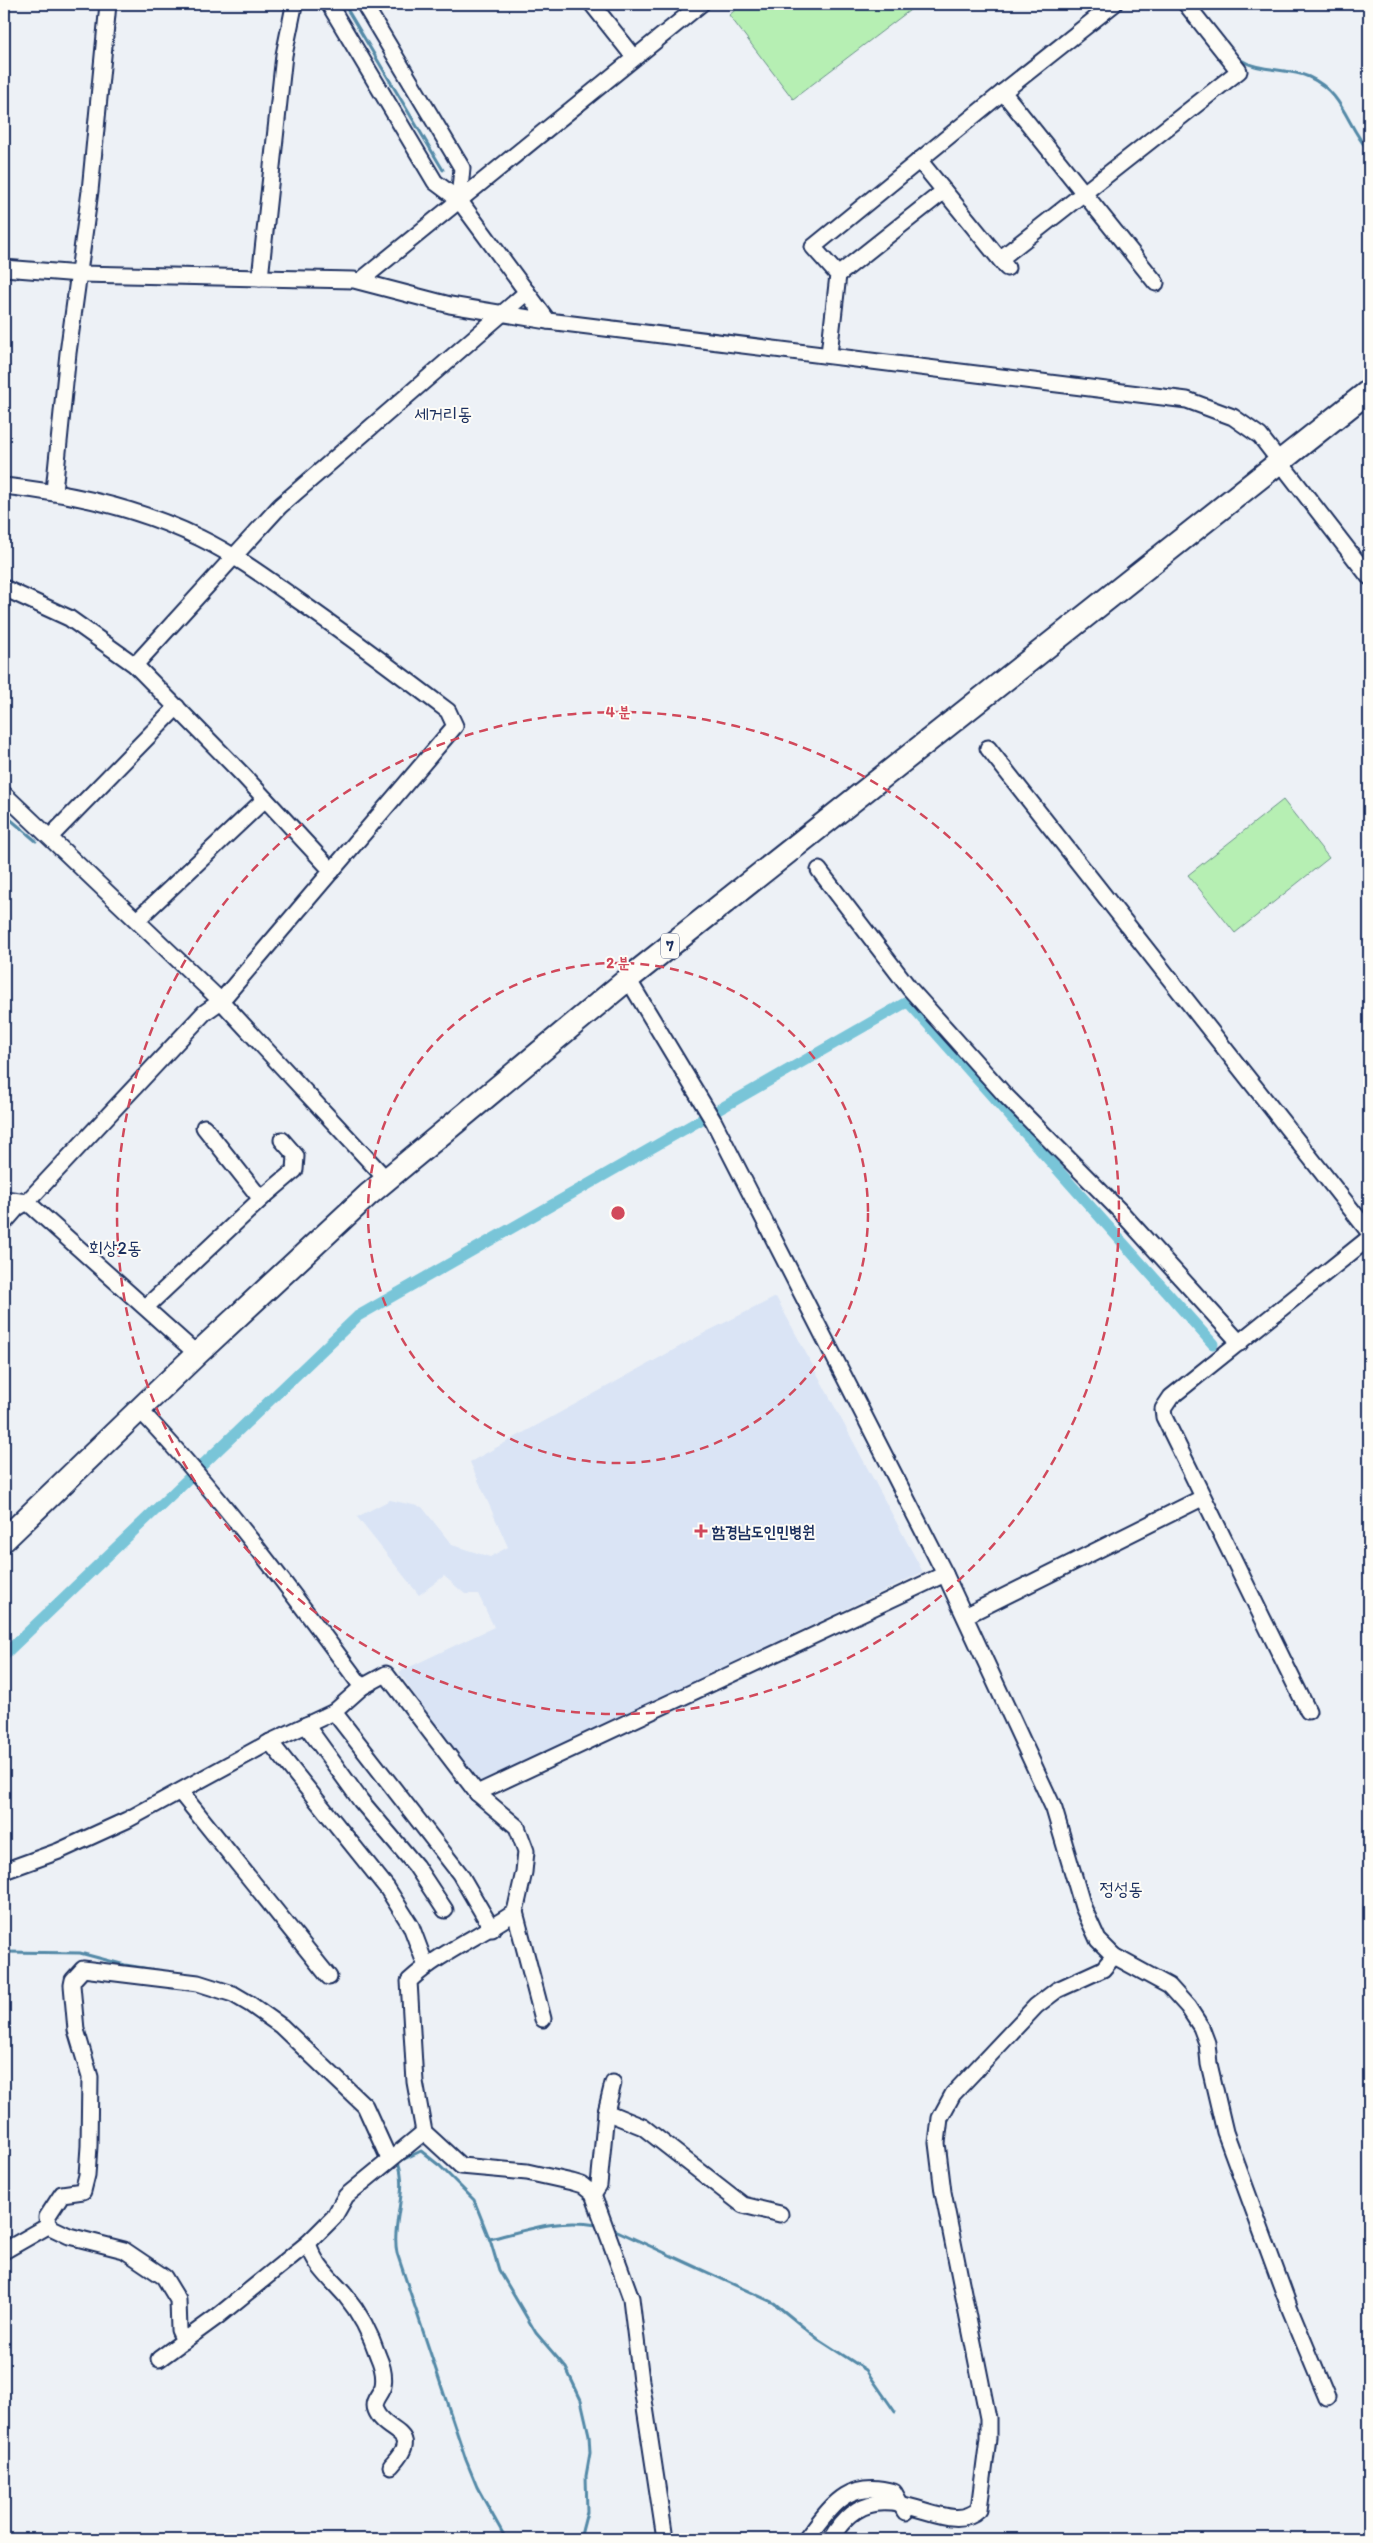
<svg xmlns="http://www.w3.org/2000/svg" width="1373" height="2543" font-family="Itim,'Poor Story',sans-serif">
	<rect width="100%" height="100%" fill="#edf1f6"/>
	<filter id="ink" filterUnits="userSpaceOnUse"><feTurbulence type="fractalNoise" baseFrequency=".02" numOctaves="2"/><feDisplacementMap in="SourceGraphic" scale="10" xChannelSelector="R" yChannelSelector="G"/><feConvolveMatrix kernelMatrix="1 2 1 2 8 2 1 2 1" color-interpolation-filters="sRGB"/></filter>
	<g filter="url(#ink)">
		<polygon fill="#dae4f5" points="776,1297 923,1572 475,1786 399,1672 494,1627 478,1594 465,1594 444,1576 419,1595 357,1517 390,1500 422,1507 452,1545 490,1557 508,1547 470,1462 708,1331"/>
		<g fill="#b6efb3" stroke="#688f88">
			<polygon points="743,4 918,4 793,99 729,15"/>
			<polygon points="1283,800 1329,858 1235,933 1188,875"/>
		</g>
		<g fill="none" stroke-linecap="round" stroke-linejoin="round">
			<g stroke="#5389a7" stroke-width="3">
				<polyline points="344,4 443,170"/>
				<path d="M1238,58c20,15 48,9 71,19 35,16 37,48 60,74"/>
				<polyline points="4,814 36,841"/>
				<polyline points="4,1952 80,1953 125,1965 175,1973"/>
				<polyline points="373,2107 383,2128"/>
				<polyline points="613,2229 774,2303 818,2339 866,2370 895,2412"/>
				<path d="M490,2239c37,-9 68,-21 107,-14"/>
				<path d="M506,2539l-29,-52 -11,-27 -69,-207c-6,-30 12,-62 1,-91l23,-11 19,15 34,34 17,43 8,27 37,63 30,35 15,32 8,35 1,18 -4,23 1,36 -7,27"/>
			</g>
			<polyline stroke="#79c5d8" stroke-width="11" points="4,1655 358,1316 905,1003 910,1004 1213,1344"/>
			<defs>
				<g id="minor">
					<polyline points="329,4 435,182 459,200 548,321"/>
					<polyline points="364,4 462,168 459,200"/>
					<polyline points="592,4 634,57"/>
					<polyline points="1003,92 1156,283"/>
					<polyline points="919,160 1007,268"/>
					<polyline points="1000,259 1239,71 1186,4"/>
					<polyline points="4,268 80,274 354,280 450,305 548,321 1187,400 1233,417 1260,436 1369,577"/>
					<polyline points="838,275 944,191"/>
					<polyline points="260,278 284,55 294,6 292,4"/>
					<polyline points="360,281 701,4"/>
					<polyline points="829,354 838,275 813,247 1003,92 1114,4"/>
					<path d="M4,486c67,7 135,22 196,52 35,17 65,39 96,61 52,36 102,74 152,112l7,15 -234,275 -17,12 -177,189 -10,6 -13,15"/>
					<polyline points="54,491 68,353 90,191 108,4"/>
					<polyline points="4,588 69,618 135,665 243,775 332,871"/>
					<polyline points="135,665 280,506 527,292"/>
					<polyline points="988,748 1369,1232"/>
					<polyline points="4,794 221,1001 387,1180"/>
					<polyline points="50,837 177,707"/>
					<polyline points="819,870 910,989 1005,1095 1119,1210 1240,1343"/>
					<polyline points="137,920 265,799"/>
					<polyline points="628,979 714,1122 945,1574 1054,1809 1083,1907 1098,1940 1114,1956 1169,1986 1188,2007 1201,2027 1207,2043 1209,2064 1225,2132 1290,2309 1327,2398"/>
					<polyline points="204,1127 261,1199"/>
					<polyline points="4,1199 27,1202 197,1354"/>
					<polyline points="146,1307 261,1199 295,1170 296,1156 282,1140"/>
					<path d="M139,1409c82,87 152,182 223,278"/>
					<polyline points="965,1616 1202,1498"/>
					<polyline points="1308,1711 1164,1417 1163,1409 1171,1397 1369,1238"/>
					<polyline points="334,1712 460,1874 492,1929"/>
					<polyline points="306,1725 361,1801 416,1866 445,1910"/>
					<polyline points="270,1742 387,1888 411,1926 426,1966"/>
					<polyline points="181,1793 329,1977"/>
					<polyline points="477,1793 945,1574"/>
					<polyline points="4,1871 59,1851 127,1820 270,1742 334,1712 362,1687 386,1674 477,1793 517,1827 526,1851 524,1872 515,1912 543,2019"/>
					<path d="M515,1912c-34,24 -75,40 -106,69l6,101 9,50 37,34 66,6 45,10 10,3 11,9 38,104 10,83 24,158"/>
					<polyline points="606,2112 643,2127 743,2205 780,2214"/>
					<polyline points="593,2194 599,2185 606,2112 613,2083"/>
					<polyline points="48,2226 47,2217 62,2194 83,2191 87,2175 89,2146 90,2077 76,2030 72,1985 73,1980 83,1969 198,1983 233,1994 250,2004 281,2026 365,2106 389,2159"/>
					<path d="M308,2243c7,23 21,34 37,52 14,17 26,40 33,61 4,9 7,20 5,30 -2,8 -12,15 -8,24 10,25 50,20 16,56"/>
					<polyline points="4,2251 48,2226 69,2236 124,2250 164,2277 178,2300 179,2330 184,2341"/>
					<polyline points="159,2359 218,2316 308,2243 334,2217 346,2196 424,2132"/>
					<path d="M806,2539c25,-32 41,-61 88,-47l11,20"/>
					<path d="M831,2539c46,-81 113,4 148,-30l9,-70v-21l-45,-226 -6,-49 3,-25 13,-24 83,-88 21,-16 46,-21 11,-13"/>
				</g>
				<polyline id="highway" points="4,1540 197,1354 368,1195 628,979 1369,391"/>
			</defs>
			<use href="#minor" stroke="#1b2f5e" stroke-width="19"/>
			<use href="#highway" stroke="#1b2f5e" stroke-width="26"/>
			<use href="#minor" stroke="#fdfcf7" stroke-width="15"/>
			<use href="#highway" stroke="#fdfcf7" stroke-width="22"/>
		</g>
	</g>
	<g fill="none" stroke="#d1495b" stroke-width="2.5" stroke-dasharray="9 6">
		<circle cx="618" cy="1213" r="250"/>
		<circle cx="618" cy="1213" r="501"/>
	</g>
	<path fill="#d1495b" stroke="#fdfcf7" stroke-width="2" d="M698.5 1523.5h5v5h5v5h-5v5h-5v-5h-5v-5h5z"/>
	<g text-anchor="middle" stroke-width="4" stroke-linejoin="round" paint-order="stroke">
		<rect fill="#fdfcf7" stroke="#5f6c8c" stroke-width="1" x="661" y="933.5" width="18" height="25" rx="4"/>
		<g font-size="15" font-weight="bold" fill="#1b2f5e">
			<text x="670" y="951">7</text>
		</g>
		<g font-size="16" font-weight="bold" fill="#1b2f5e" stroke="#fdfcf7" text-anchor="start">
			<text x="712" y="1537">함경남도인민병원</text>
		</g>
		<g font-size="18" fill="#1b2f5e" stroke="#fdfcf7">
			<text x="443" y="420">세거리동</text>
			<text x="115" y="1254">회상2동</text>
			<text x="1121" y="1895">정성동</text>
		</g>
	</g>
	<circle cx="618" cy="1213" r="8" fill="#d1495b" stroke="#fdfcf7" stroke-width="2.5"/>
	<g font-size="15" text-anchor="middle" font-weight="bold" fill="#d1495b" stroke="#fdfcf7" stroke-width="4" stroke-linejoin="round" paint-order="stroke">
		<text x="618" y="717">4 분</text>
		<text x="618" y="968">2 분</text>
	</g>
	<rect width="1373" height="2543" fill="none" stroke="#fdfcf7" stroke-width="20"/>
	<rect x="10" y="10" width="1353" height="2523" fill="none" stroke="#1b2f5e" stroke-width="2" filter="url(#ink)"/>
</svg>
